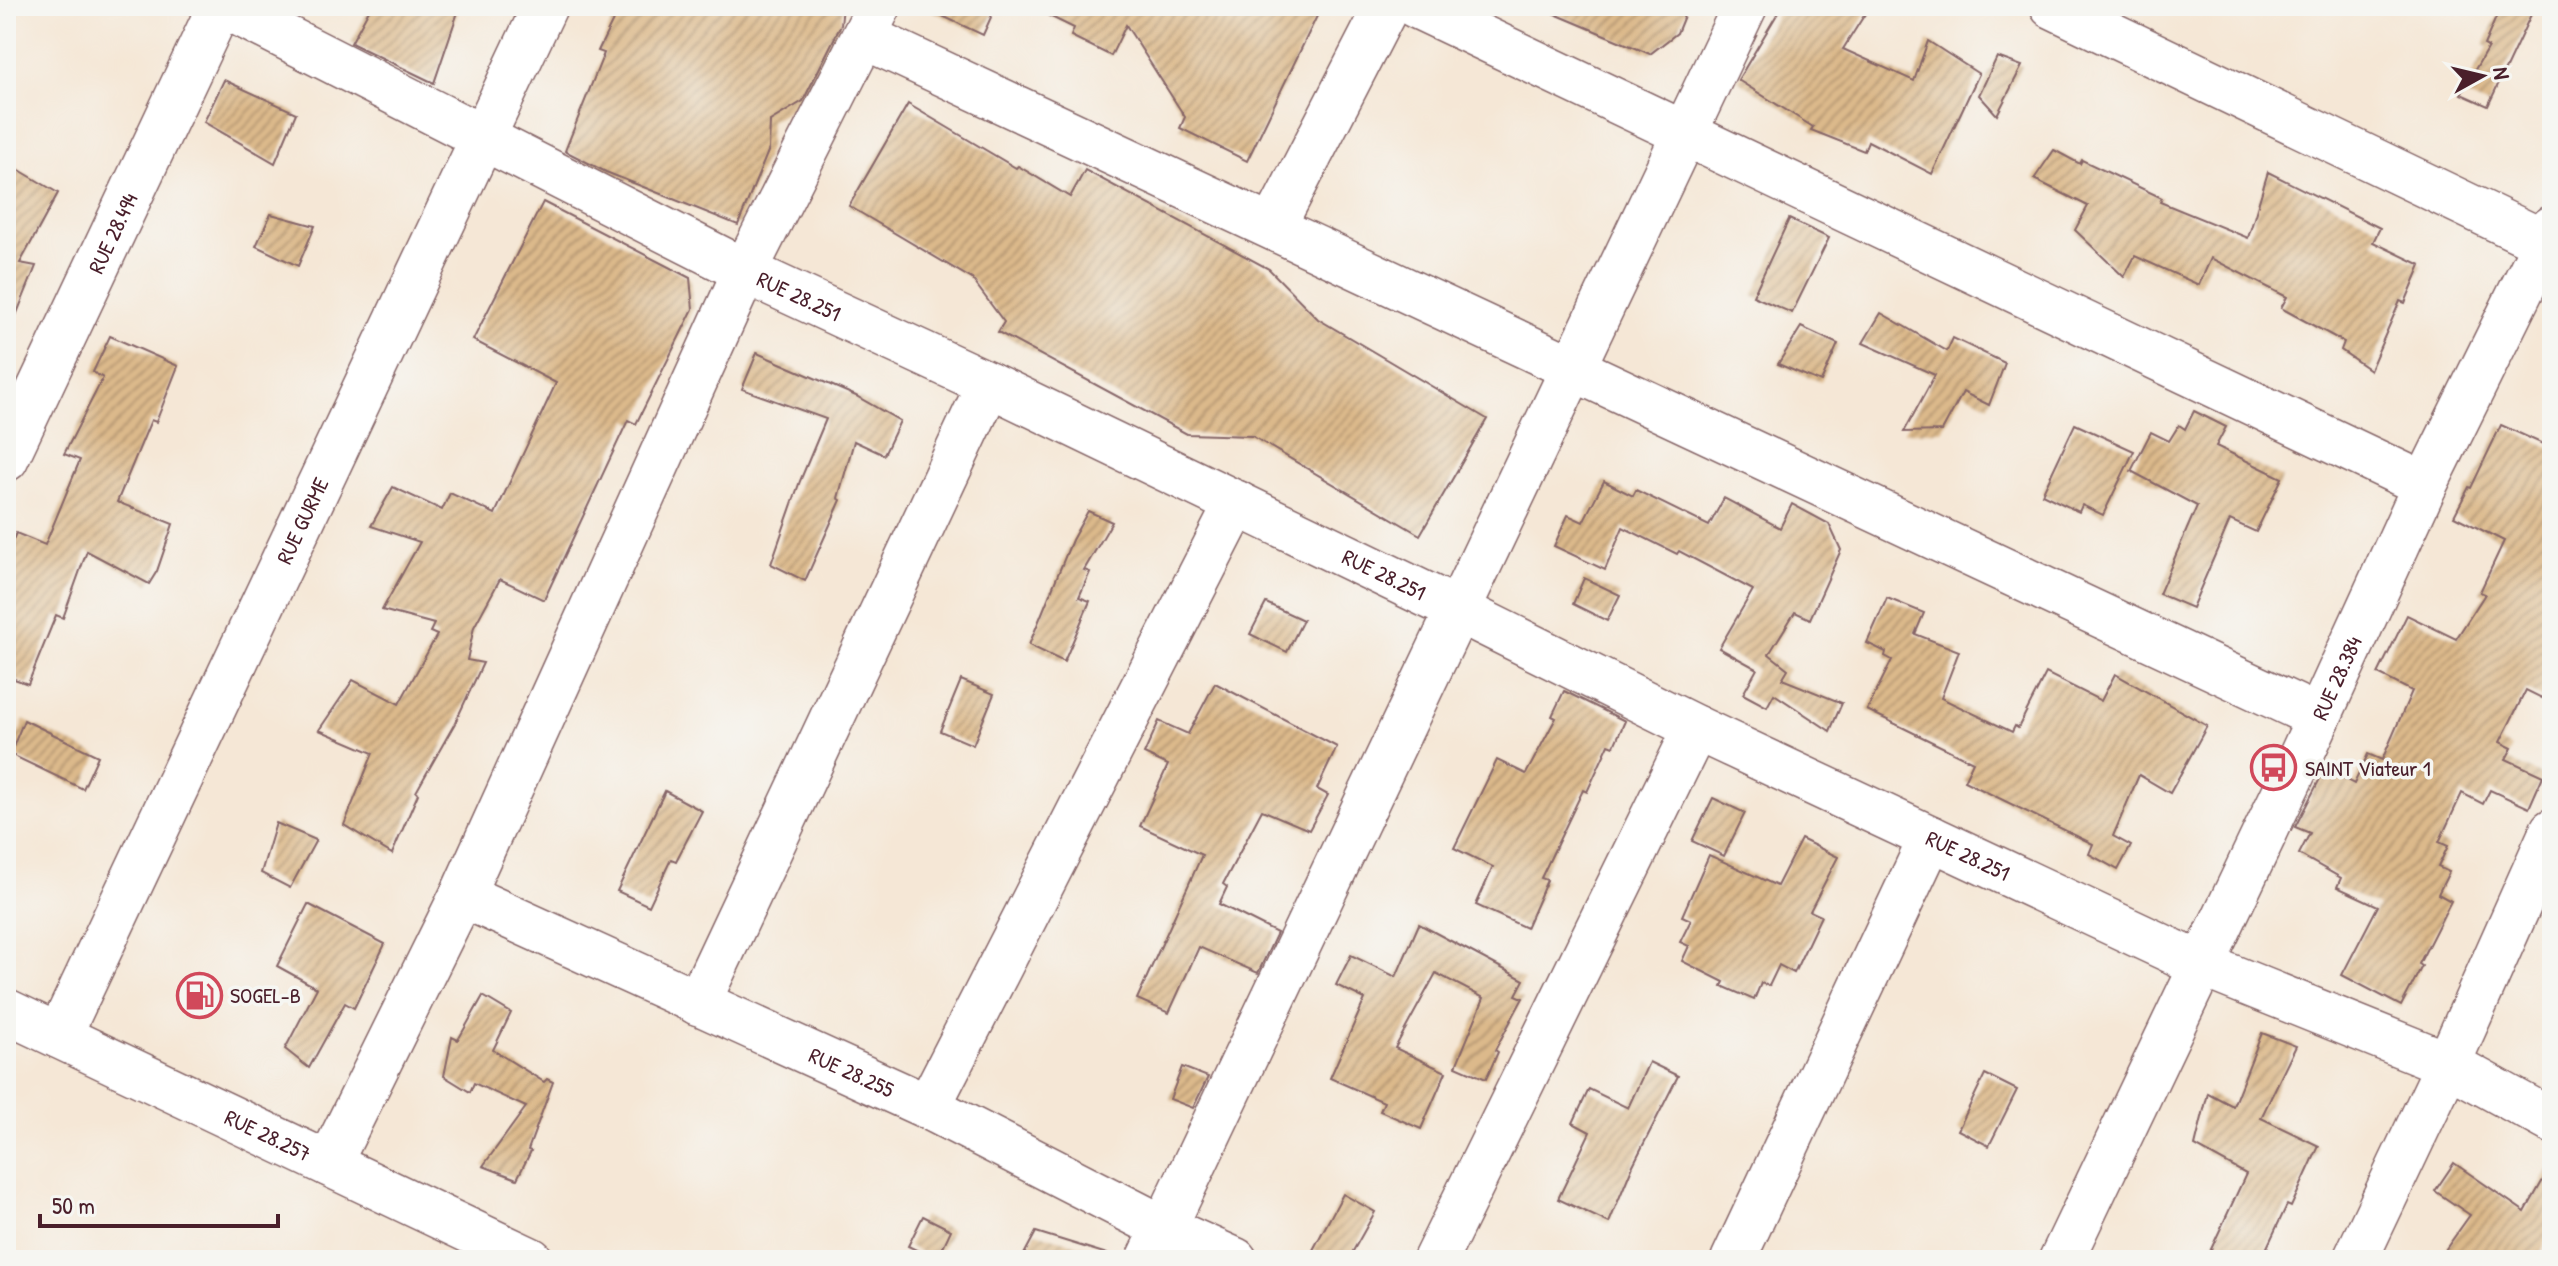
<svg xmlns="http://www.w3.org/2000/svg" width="2558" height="1266" font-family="'Patrick Hand',sans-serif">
	<defs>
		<pattern id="building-hatch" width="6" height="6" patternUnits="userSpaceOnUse" patternTransform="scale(2)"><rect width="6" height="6" fill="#dcb98b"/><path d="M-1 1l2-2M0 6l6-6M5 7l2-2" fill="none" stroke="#b49672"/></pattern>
	</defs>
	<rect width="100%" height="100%" fill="#f6f6f2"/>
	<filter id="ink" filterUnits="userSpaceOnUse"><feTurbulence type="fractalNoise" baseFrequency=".0125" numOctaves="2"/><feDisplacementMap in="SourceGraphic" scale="16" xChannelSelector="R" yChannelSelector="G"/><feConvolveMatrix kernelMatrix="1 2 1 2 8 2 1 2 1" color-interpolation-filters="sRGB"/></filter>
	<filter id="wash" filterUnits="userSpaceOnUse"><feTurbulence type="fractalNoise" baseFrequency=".006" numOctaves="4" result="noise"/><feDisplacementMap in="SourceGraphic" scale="32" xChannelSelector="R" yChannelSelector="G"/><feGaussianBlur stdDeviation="1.8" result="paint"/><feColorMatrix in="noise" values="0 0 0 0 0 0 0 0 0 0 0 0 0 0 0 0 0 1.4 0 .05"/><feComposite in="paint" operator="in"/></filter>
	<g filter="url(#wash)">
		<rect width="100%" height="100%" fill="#f5e7d6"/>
		<g id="blocks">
			<g fill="url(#building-hatch)">
				<polygon points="371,6 460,6 434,83 351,43"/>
				<polygon points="620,6 843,6 841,25 803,101 770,121 769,149 738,225 606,172 565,151 604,53 598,51"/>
				<polygon points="921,6 996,6 983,35"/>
				<polygon points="1029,6 1303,6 1318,14 1247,161 1180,128 1185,117 1126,25 1111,56 1071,36 1074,28"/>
				<polygon points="1536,6 1688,6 1677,33 1650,54"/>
				<polygon points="1782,6 1870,6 1843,49 1914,81 1928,41 1979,74 1932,174 1868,141 1864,151 1811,130 1813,127 1738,80"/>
				<polygon points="2501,6 2535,6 2488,106 2461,94 2488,47 2484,45"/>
				<polygon points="1997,57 2022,66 1997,115 1979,95"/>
				<polygon points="224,80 296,113 275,163 204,122"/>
				<polygon points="908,104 1016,168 1018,166 1070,197 1085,170 1269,269 1318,319 1487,419 1420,535 1252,436 1187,434 998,332 1004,322 972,279 849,206"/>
				<polygon points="2054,150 2080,164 2082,160 2162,198 2160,202 2248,238 2268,172 2380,228 2373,242 2421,265 2405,303 2400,301 2370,370 2341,350 2344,342 2281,308 2287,297 2211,258 2199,285 2135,256 2124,277 2075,230 2088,206 2034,179"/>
				<polygon points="6,162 58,193 20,263 36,266 7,338"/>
				<polygon points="543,202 690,278 693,309 636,424 628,420 544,600 500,579 474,627 467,660 483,663 455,723 416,792 418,794 392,854 344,825 373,753 319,730 353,680 399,704 437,635 430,632 434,624 382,610 420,542 371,526 393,487 442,510 450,493 495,514 556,383 473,340"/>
				<polygon points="271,214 315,226 298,266 256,246"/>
				<polygon points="1789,219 1829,238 1792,313 1753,296"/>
				<polygon points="1881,313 1947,351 1953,338 2005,363 1989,405 1963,392 1942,431 1904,432 1935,375 1863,343"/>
				<polygon points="1801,327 1838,344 1821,382 1778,364"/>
				<polygon points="110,336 178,366 156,422 151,420 117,502 173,524 157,571 149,584 87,551 63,618 56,615 28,684 6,676 6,555 16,533 45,545 80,460 64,454 103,378 93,372"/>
				<polygon points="757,353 856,396 900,421 884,455 854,441 838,498 841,500 805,581 771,564 800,481 826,419 742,389"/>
				<polygon points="2194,411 2226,427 2216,446 2282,478 2256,532 2230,520 2192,608 2159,594 2197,506 2131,471 2151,432 2169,441 2179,425 2185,429"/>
				<polygon points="2075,424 2134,451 2103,515 2082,505 2079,512 2042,494"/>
				<polygon points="2501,425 2552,448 2552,703 2526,690 2500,742 2512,748 2506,759 2543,776 2529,808 2490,790 2483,804 2462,793 2439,842 2448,846 2438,867 2449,872 2438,894 2451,901 2419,964 2422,966 2401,1006 2342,975 2378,906 2337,887 2341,878 2299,854 2310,833 2295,827 2325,769 2354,784 2368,754 2382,760 2412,691 2378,674 2407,615 2456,639 2485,594 2480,592 2504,541 2454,516 2469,487 2471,488"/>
				<polygon points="1604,481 1633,496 1636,490 1709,526 1724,498 1780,528 1792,504 1829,524 1841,550 1810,619 1795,612 1769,654 1788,669 1782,679 1842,703 1830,731 1774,694 1767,707 1743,694 1757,669 1719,648 1753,590 1679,551 1677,554 1623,527 1605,570 1554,546 1568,515 1583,522"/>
				<polygon points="1088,511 1112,522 1084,570 1090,572 1079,597 1090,601 1064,662 1029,645 1072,540"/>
				<polygon points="1584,578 1620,595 1607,621 1573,604"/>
				<polygon points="1887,598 1924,613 1915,634 1959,651 1941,698 2012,732 2015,726 2018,728 2046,673 2101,701 2115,674 2207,726 2170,793 2139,775 2113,836 2131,846 2118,870 2089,854 2093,844 1964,781 1973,762 1867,710 1892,660 1885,656 1886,652 1867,643"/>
				<polygon points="1266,603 1303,620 1287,652 1250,634"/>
				<polygon points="961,680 994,694 973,745 940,731"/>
				<polygon points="1215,683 1337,747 1317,789 1328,795 1309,830 1262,810 1223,884 1227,887 1219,904 1277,933 1258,973 1199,947 1169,1013 1137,999 1202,855 1140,826 1168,765 1144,754 1159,721 1188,734"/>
				<polygon points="1564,691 1625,721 1614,746 1609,744 1587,792 1583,790 1541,878 1547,880 1526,928 1476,905 1493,867 1454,848 1497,760 1526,774 1556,718 1552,716"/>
				<polygon points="24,720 98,756 83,789 10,754"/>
				<polygon points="665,791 702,811 676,861 671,859 649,906 617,891"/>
				<polygon points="1713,798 1745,813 1724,856 1692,841"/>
				<polygon points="276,823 316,840 290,888 261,873"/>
				<polygon points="1801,839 1838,857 1810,911 1821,916 1794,973 1779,965 1769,986 1761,983 1754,1000 1722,986 1724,982 1682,961 1689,946 1680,942 1691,920 1682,916 1709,855 1777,886"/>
				<polygon points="308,904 385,944 354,1008 345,1003 309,1068 285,1049 317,988 277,966"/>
				<polygon points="1419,924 1524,980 1516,995 1523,998 1495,1050 1498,1052 1486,1079 1456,1066 1484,998 1436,973 1395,1048 1446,1072 1421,1129 1380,1111 1384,1102 1330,1078 1365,999 1336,985 1351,955 1396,977"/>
				<polygon points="483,996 511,1013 493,1050 544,1082 547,1079 553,1082 528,1150 531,1151 517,1179 483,1166 526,1107 474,1083 470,1092 444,1076 452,1037 458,1040"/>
				<polygon points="2262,1033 2296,1046 2261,1118 2319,1146 2291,1207 2287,1205 2261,1260 2206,1260 2246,1174 2195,1146 2208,1093 2233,1106"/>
				<polygon points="1649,1062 1678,1076 1633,1165 1609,1223 1558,1199 1590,1132 1573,1123 1589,1089 1628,1108"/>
				<polygon points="1182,1067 1208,1077 1193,1108 1170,1099"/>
				<polygon points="1985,1074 2017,1090 1989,1146 1958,1130"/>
				<polygon points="2454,1163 2525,1212 2552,1164 2552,1232 2536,1260 2438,1260 2470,1215 2435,1191"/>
				<polygon points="1343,1194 1375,1212 1348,1260 1330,1260 1313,1250"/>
				<polygon points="923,1216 951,1230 937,1260 908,1246"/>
				<polygon points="1036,1232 1107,1254 1106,1260 1021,1260"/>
			</g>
		</g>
	</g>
	<g filter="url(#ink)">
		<use href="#blocks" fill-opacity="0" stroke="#866567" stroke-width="2"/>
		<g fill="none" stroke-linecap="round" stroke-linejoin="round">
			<defs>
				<g id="minor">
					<path id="s1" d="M224,6l521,265 244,113 469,226 238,118 506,237 246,99 104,57"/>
					<polyline points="1416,6 2425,485"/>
					<polyline points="2052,6 2552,246"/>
					<polyline points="865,37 2318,717"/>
					<polyline points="1273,227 1387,6"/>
					<path id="s2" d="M6,459l214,-453"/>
					<path id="s3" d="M462,895l466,212 236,121 71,32"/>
					<polyline points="698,1003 989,384"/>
					<path id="s4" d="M6,1011l525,249"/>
					<path id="s5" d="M59,1036l486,-1030"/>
					<polyline points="928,1107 1237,503"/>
					<polyline points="329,1164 462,895 745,271 879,6"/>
					<polyline points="1149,1260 1745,6"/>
					<polyline points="1435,1260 1696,728"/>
					<polyline points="1733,1260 1931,838"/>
					<path id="s6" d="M2061,1260l229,-480 135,-295 127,-257"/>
					<polyline points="2355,1260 2448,1064 2552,831"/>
				</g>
			</defs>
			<use href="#minor" stroke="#866567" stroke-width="47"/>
			<use href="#minor" stroke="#fff" stroke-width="44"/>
		</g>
	</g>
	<defs>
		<symbol id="bus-ring" viewBox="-11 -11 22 22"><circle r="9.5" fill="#f6f6f2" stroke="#d1495b" stroke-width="1.5"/><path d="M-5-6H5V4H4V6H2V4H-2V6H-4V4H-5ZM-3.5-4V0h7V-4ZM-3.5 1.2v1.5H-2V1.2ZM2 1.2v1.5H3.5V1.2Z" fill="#d1495b"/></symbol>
		<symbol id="fuel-ring" viewBox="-11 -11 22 22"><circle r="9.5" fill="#f6f6f2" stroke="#d1495b" stroke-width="1.5"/><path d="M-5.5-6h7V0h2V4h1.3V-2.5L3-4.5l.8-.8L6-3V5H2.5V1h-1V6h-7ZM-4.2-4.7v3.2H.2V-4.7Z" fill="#d1495b"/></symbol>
	</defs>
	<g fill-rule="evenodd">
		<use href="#bus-ring" x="2248" y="742" width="51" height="51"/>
		<use href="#fuel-ring" x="174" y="970" width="51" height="51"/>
	</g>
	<g text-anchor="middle" stroke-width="7" stroke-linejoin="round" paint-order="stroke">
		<g font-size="22" fill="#4a1f2b" stroke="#f6f6f2">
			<text dy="8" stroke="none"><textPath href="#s2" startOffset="250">RUE 28.494</textPath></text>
			<text dy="8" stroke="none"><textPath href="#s1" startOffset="644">RUE 28.251</textPath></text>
			<text dy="8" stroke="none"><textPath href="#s5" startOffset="570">RUE GURME</textPath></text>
			<text dy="8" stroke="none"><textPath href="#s1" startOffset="1292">RUE 28.251</textPath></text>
			<text dy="8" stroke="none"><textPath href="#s6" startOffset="644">RUE 28.384</textPath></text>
			<text dy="8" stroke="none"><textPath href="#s1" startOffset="1940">RUE 28.251</textPath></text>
			<text dy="8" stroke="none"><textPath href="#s3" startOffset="428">RUE 28.255</textPath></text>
			<text dy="8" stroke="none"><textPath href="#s4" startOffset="290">RUE 28.257</textPath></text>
		</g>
		<g font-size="22" fill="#4a1f2b" stroke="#f6f6f2" text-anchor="start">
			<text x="2305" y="776">SAINT Viateur 1</text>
			<text x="230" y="1003">SOGEL-B</text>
		</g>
	</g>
	<rect width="2558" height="1266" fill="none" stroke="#f6f6f2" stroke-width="32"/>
	<g transform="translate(2482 76) rotate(82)" stroke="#f6f6f2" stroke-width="6" paint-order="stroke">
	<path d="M0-6L14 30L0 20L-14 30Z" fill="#4a1f2b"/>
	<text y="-12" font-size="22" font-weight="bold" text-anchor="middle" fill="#4a1f2b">N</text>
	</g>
	<path d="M40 1214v12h238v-12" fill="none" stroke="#4a1f2b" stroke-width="4"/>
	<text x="52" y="1214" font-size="24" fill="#4a1f2b" stroke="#f6f6f2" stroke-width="6" paint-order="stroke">50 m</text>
</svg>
